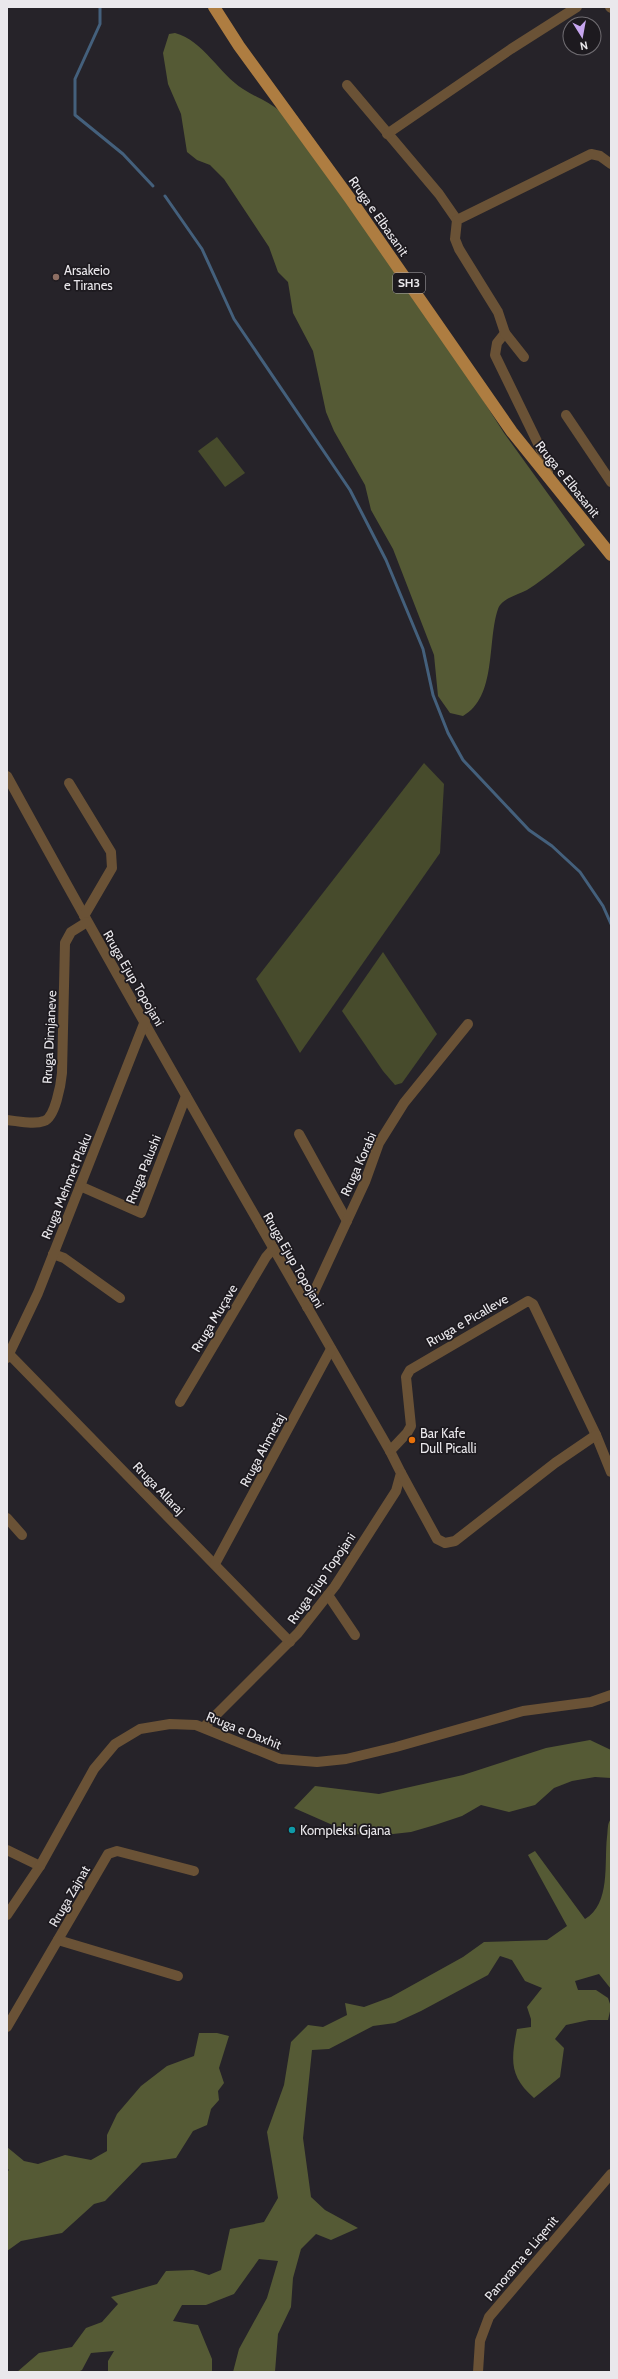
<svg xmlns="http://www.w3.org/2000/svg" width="618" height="2379" font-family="Cabin,sans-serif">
	<rect width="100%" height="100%" fill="#262329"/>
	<g fill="#474b2c">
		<polygon points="217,437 245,473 225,487 198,451"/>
		<polygon points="424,763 444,784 440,853 300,1053 256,979"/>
		<polygon points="383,952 437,1034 402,1083 395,1085 383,1071 342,1011"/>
	</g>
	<g fill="#555a35">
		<path d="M175,33c29,8 44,41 68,56 14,9 27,13 39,24l153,212 69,108 81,112c-19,15 -37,32 -58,45 -9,5 -25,8 -29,19 -11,32 -1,88 -35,107l-13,-3 -12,-17 -4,-41 -41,-106 -22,-39 -6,-25 -31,-54 -8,-19 -13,-61 -20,-38 -5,-31 -10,-10 -9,-25 -45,-68 -14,-14 -13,-5 -10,-8 -6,-38 -13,-30 -5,-31 6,-19z"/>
		<polygon points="590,1740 611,1750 611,1778 595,1777 572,1781 554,1788 535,1805 509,1812 481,1805 462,1816 435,1825 411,1832 384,1835 353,1834 294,1808 315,1786 379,1794 463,1775 546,1748"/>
		<path d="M611,1819v170l-12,-15 -24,7 3,9h18l12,8 3,9 -3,13h-19l-23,5 -11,14 9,9 -4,29 -26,21c-25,-22 -23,-38 -17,-69l14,-2v-8l-4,-12 15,-19 -17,-7 -13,-21 -12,-4 -12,19 -67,36 -26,12 -22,3 -44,23 -17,1 -9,88 8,59 14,13 33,18 -27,12 -15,-6 -15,15 -8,29 -2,29 -13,27 -3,38h-42l6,-23 28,-51 11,-37 -19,-2 -25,35 -28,11h-24l-9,16 25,4 14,34v13h-104v-11l6,-10 -23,2 -9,17 -4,2h-61l22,-19 33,-6 14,-19 16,-6 16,-18 -7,-7 46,-13 9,-13 27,-1 16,5 12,-5 9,-41 34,-7 14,-24 -11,-66 17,-47 7,-43 17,-17 15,2 24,-12 -2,-12 19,4 27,-10 72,-40 21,-15 63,-2 20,-14 -39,-71 7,-4 50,68c26,-15 19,-56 22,-82 1,-6 0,-14 4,-18z"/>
		<polygon points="199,2033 217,2033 229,2036 219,2068 224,2083 218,2091 219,2100 211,2109 207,2125 193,2131 176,2158 142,2163 105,2201 94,2204 62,2233 21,2241 7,2251 7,2172 9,2170 7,2168 7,2147 24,2161 38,2164 65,2155 91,2160 107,2151 107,2135 117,2114 141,2086 167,2066 194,2056"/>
	</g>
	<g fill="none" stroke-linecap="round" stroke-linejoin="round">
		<g stroke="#44607c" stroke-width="3">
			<polyline points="100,7 100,24 75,79 75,115 123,154 153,186"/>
			<polyline points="165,196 202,249 234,319 350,490 386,560 423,649 433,695 448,733 463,760 529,830 552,846 580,872 603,906 611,924"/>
		</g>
		<g stroke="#6a5236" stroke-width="10">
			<polyline points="610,7 611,8"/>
			<polyline points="347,85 439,194 457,220"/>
			<polyline points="387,134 511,49 577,7"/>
			<polyline points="505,333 497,343 495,355 548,464 548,477"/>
			<polyline points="524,357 505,333 498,312 459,249 455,239 457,220 591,154 600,156 611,164"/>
			<polyline points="566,415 611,482"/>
			<path d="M7,776c124,227 254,450 383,675l11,22 -5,18 -61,95 -37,47 -94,94"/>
			<polyline points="69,783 111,852 112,868 84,916"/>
			<path d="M7,1120c11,1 27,5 37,1 11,-3 17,-37 18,-48l3,-130 6,-11 16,-10"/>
			<polyline points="299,1134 347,1221"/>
			<polyline points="80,1186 141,1213 186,1096"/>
			<polyline points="53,1254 64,1258 120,1298"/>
			<polyline points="307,1307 365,1182 379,1143 404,1103 468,1024"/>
			<polyline points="9,1354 290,1642"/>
			<polyline points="7,1358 38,1293 145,1021"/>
			<polyline points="180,1402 266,1257 273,1249"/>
			<polyline points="390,1451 407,1433 411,1426 406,1377 410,1370 528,1301 533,1304 596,1435 611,1472"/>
			<polyline points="401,1473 437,1539 445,1543 455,1541 555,1463 596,1435"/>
			<polyline points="7,1518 22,1535"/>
			<polyline points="215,1564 331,1349"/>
			<polyline points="328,1595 355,1635"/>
			<polyline points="7,1850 40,1866"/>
			<polyline points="7,1915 40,1866 94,1769 115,1744 140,1729 170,1724 196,1725 280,1759 317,1762 346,1759 396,1747 523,1711 591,1702 611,1695"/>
			<polyline points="58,1940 178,1976"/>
			<polyline points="7,2027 108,1854 117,1851 194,1871"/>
			<polyline points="478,2372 480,2341 489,2317 611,2174"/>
		</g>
		<polyline stroke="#ae7d41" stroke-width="12" points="214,7 239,46 351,200 512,432 611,555"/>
	</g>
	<circle fill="#8d6e63" stroke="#1d1a1f" stroke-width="1.5" cx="56" cy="277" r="4"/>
	<circle fill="#e8710a" stroke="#1d1a1f" stroke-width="1.5" cx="412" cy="1440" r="4"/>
	<circle fill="#0f9aa8" stroke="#1d1a1f" stroke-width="1.5" cx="292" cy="1830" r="4"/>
	<g text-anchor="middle" stroke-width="3.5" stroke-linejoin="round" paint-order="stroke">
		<rect fill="#1d1a1f" stroke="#acaaae" stroke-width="1" x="393" y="273" width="32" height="20" rx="3"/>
		<g font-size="12" font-weight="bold" fill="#eae8ec">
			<text x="409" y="287">SH3</text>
		</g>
		<g font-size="13" fill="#eae8ec" stroke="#1d1a1f">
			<text transform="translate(379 216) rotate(55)" y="5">Rruga e Elbasanit</text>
			<text transform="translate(568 479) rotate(51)" y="5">Rruga e Elbasanit</text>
			<text transform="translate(134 978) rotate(60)" y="5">Rruga Ejup Topojani</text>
			<text transform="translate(49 1037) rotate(-87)" y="5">Rruga Dimjaneve</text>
			<text transform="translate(358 1164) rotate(-66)" y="5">Rruga Korabi</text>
			<text transform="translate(143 1169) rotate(-68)" y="5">Rruga Palushi</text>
			<text transform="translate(66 1186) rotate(-68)" y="5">Rruga Mehmet Plaku</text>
			<text transform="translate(294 1260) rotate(60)" y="5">Rruga Ejup Topojani</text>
			<text transform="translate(214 1318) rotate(-59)" y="5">Rruga Muçave</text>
			<text transform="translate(467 1320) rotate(-30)" y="5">Rruga e Picalleve</text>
			<text transform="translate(262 1450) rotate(-62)" y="5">Rruga Ahmetaj</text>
			<text transform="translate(159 1488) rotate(46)" y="5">Rruga Allaraj</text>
			<text transform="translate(321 1578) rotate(-55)" y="5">Rruga Ejup Topojani</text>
			<text transform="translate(244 1730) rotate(22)" y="5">Rruga e Daxhit</text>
			<text transform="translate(69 1896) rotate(-60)" y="5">Rruga Zajnat</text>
			<text transform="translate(521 2258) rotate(-50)" y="5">Panorama e Liqenit</text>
		</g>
		<g font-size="13" fill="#eae8ec" stroke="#1d1a1f" text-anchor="start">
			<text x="64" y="275">Arsakeio<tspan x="64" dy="15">e Tiranes</tspan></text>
			<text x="420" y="1438">Bar Kafe<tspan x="420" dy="15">Dull Picalli</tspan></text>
			<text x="300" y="1835">Kompleksi Gjana</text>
		</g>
	</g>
	<rect width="618" height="2379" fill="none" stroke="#eae8ec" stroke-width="16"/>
	<g transform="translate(582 36) rotate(169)"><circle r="19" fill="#1d1a1f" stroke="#6f6c71"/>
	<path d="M0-3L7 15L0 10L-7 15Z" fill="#c7a6ef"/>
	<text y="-6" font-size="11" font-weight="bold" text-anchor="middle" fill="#eae8ec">N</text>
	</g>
</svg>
